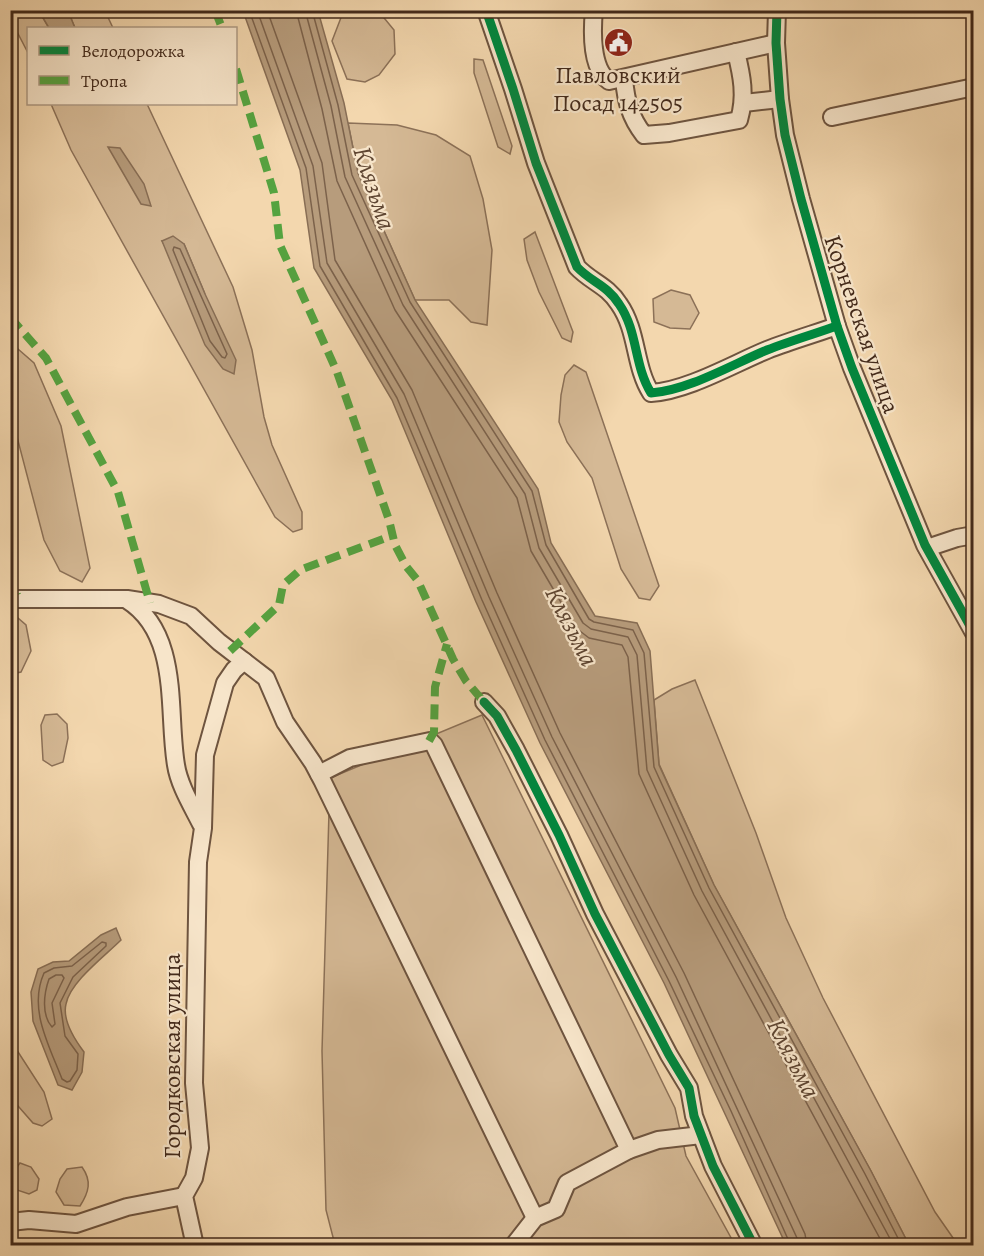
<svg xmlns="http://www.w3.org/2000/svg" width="984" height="1256" font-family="Alegreya,serif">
	<rect width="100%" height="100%" fill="#f3d7ae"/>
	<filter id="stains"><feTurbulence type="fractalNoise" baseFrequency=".00333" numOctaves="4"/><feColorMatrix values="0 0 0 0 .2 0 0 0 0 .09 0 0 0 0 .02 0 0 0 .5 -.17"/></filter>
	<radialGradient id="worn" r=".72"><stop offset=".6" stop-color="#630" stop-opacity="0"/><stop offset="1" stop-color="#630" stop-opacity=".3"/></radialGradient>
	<g fill="#d5b995" stroke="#8c7158" stroke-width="1.5" fill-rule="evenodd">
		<polygon points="10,11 39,11 49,28 28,28 28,53 11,20"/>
		<polygon points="68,11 105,11 113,28 75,28"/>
		<polygon points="350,11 372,11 380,13 394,30 395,54 379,75 365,82 347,79 332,41 342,15"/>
		<polygon points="474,59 483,60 512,146 510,154 498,147 474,73"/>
		<path d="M51,104h96l86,183 19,63 12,67 8,28 30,67v17l-9,3 -18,-15 -204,-367zM162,241l22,3 21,50 -38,-44z"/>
		<polygon points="348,123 397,125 436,135 470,156 483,199 492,250 487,325 471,322 449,300 415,300 358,173"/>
		<polygon points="535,232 573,332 571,342 562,338 539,292 527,260 524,239"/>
		<polygon points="671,290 690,295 699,313 690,329 670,328 654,322 653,299"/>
		<polygon points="18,349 34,363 61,426 90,568 82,582 60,571 44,540 11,414 11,351"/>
		<polygon points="574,365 586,372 659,586 650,600 639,598 621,569 592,478 567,442 559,422 561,395 565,375"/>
		<polygon points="11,612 26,625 31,651 21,672 11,674"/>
		<polygon points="695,680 756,833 786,918 823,998 935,1212 958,1245 909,1245 871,1171 714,885 659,764 654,700 672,689"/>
		<polygon points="57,714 67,724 68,738 63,762 52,766 43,760 41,725 45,715"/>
		<polygon points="482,715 675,1108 686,1156 735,1245 335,1245 326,1210 322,1051 330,778"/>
		<polygon points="11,1041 44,1092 52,1119 42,1126 33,1123 11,1098"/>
		<polygon points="20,1163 31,1167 39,1179 37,1190 29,1194 17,1190 11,1175"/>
		<path d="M82,1167c10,14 7,25 -2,39l-16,-1 -8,-13 4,-13 7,-10z"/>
	</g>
	<g fill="#b79c7c" stroke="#886e55" stroke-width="1.5">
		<polygon points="39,11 68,11 75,28 49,28"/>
		<polygon points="243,11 318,11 344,103 358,173 415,300 538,489 551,543 595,616 637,623 650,651 659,765 714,885 871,1171 909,1245 786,1245 664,983 540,743 476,602 392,400 314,268 300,170"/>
		<polygon points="108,147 120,148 144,184 151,206 141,204"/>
		<polygon points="173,236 184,244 205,294 236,360 234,374 223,369 205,345 162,241"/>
		<path d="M116,928l5,12c-16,16 -51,42 -55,64 -4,16 9,36 18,48l-2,20 -10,18 -14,-5 -25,-64 -2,-29 7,-23 15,-7 16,-1 32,-26z"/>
	</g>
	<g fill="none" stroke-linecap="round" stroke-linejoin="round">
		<g stroke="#7c624b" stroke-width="1.5">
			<polyline points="249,10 306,168 320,266 397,398 482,600 545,740 669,981 731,1111 791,1246"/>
			<polyline points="257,10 313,166 327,263 404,394 489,597 552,737 676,977 797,1238 798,1246"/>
			<polyline points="267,10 322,163 335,260 412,390 497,593 560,733 684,973 805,1234 807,1246"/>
			<polyline points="296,10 322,109 337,181 395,310 517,498 531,551 576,628 589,638 622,645 628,657 639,774 694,895 884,1246"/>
			<polyline points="305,10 331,106 345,177 403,305 525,494 539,548 583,623 591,629 628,637 637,655 647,770 702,891 894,1246"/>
			<polyline points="312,10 338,105 352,175 410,302 532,491 546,545 589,619 594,622 633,630 644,653 654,767 709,888 865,1174 902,1246"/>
			<polygon points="174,247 180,249 227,354 225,358 222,357 210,341 173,250"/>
			<path d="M102,942l4,1v3l-33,31 -13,26 5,33 13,18 -1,16 -7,11 -3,1 -5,-3c-13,-34 -34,-70 -18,-106l10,-5 18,-2z"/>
			<path d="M56,975h6l2,3 -12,25 3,21 -3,3c-11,-12 -8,-34 -3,-48z"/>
		</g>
		<defs>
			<g id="minor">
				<path d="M486,10l27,79 23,74 41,104c14,15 30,18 42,37 19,27 15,62 32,89 36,-2 82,-29 116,-43 23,-9 47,-16 70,-24"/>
				<path d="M594,10c-2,21 -3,59 15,71l167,-38"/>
				<polyline points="777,10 776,43 780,99 785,135 801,199 837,326 852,368 925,545 974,633"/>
				<path d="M624,79c2,22 6,38 20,56l25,-2 70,-13c7,-24 3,-44 -3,-68"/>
				<polyline points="744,103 780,99"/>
				<polyline points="832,117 974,87"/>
				<polyline points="927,548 957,538 974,535"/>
				<polyline points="10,599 127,599 159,604 191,616 219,642 266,678 285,722 313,763 322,780 535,1218"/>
				<path d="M127,600c54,34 40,112 49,165 3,20 16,41 25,59"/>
				<polyline points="484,702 497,716 516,750 559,835 595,914 669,1055 689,1088 694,1116 713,1166 754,1246"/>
				<polyline points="319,774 350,758 430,741 434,745 629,1150"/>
				<polyline points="10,1222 29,1220 76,1224 127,1207 184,1196"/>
				<polyline points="195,1246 184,1196 194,1178 200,1148 194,1083 198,862 203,828 205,755 225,683 234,670 244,661"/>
				<polyline points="513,1246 535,1218 556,1209 567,1183 629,1150 658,1140 701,1135"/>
			</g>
		</defs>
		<use href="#minor" stroke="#6e543f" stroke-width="20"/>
		<use href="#minor" stroke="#f7e5ca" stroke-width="16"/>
		<g stroke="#55a340" stroke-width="8" stroke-dasharray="15 8" stroke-linecap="butt">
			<polyline points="215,10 222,28"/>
			<polyline points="236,69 274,193 280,245 337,372 389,520 395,545 406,566 418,581 453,659 466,681 484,702"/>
			<polyline points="10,317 46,358 118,492 150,603"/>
			<polyline points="10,572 17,595"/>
			<polyline points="230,651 279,605 283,585 300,570 386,538 392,534"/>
			<polyline points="429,741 434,732 435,687 447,644"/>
		</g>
		<defs>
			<g id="cycleway">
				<path d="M486,10l27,79 23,74 41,104c14,15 30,18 42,37 19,27 15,62 32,89 36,-2 82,-29 116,-43 23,-9 47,-16 70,-24"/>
				<polyline points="777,10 776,43 780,99 785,135 801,199 837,326 852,368 925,545 974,633"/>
				<polyline points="484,702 497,716 516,750 559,835 595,914 669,1055 689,1088 694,1116 713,1166 754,1246"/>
			</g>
		</defs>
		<use href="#cycleway" stroke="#f7e5ca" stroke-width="13"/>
		<use href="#cycleway" stroke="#00873e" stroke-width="9"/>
	</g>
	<defs>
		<symbol id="civic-disc" viewBox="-11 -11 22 22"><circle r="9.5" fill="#8f2418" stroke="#f7e5ca"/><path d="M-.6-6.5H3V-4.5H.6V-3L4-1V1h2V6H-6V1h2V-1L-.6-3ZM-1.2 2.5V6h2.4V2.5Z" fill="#fff"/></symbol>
	</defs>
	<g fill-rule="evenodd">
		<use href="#civic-disc" x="602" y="26" width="33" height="33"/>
	</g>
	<g text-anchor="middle" stroke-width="4.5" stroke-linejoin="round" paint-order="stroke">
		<g font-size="24" fill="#42291a" stroke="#f7e5ca">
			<text x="618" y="83">Павловский<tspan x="618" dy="28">Посад 142505</tspan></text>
		</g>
		<g font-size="24" fill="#42291a" stroke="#f7e5ca">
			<text transform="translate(862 324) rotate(71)" y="8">Корневская улица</text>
			<text transform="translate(172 1056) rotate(-90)" y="8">Городковская улица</text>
		</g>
		<g font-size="26" font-style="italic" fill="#5f4632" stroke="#f7e5ca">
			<text transform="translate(375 188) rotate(72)" y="9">Клязьма</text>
			<text transform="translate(572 626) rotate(63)" y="9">Клязьма</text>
			<text transform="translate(794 1058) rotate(63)" y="9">Клязьма</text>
		</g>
	</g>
	<rect width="984" height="1256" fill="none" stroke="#f3d7ae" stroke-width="36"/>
	<rect x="12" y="12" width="960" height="1232" fill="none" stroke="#42291a" stroke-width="3"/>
	<rect x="18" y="18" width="948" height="1220" fill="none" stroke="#42291a" stroke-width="1.5"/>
	<rect x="27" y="27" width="210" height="78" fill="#f7e5ca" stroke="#af9a84" stroke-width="1.5"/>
	<rect x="39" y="46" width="30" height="9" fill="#00873e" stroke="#af9a84" stroke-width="1.5"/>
	<text x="81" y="57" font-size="18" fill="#42291a">Велодорожка</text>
	<rect x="39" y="76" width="30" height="9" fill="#55a340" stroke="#af9a84" stroke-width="1.5"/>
	<text x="81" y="87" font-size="18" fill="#42291a">Тропа</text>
	<rect width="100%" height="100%" filter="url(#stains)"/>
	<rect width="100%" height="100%" fill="url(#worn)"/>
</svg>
